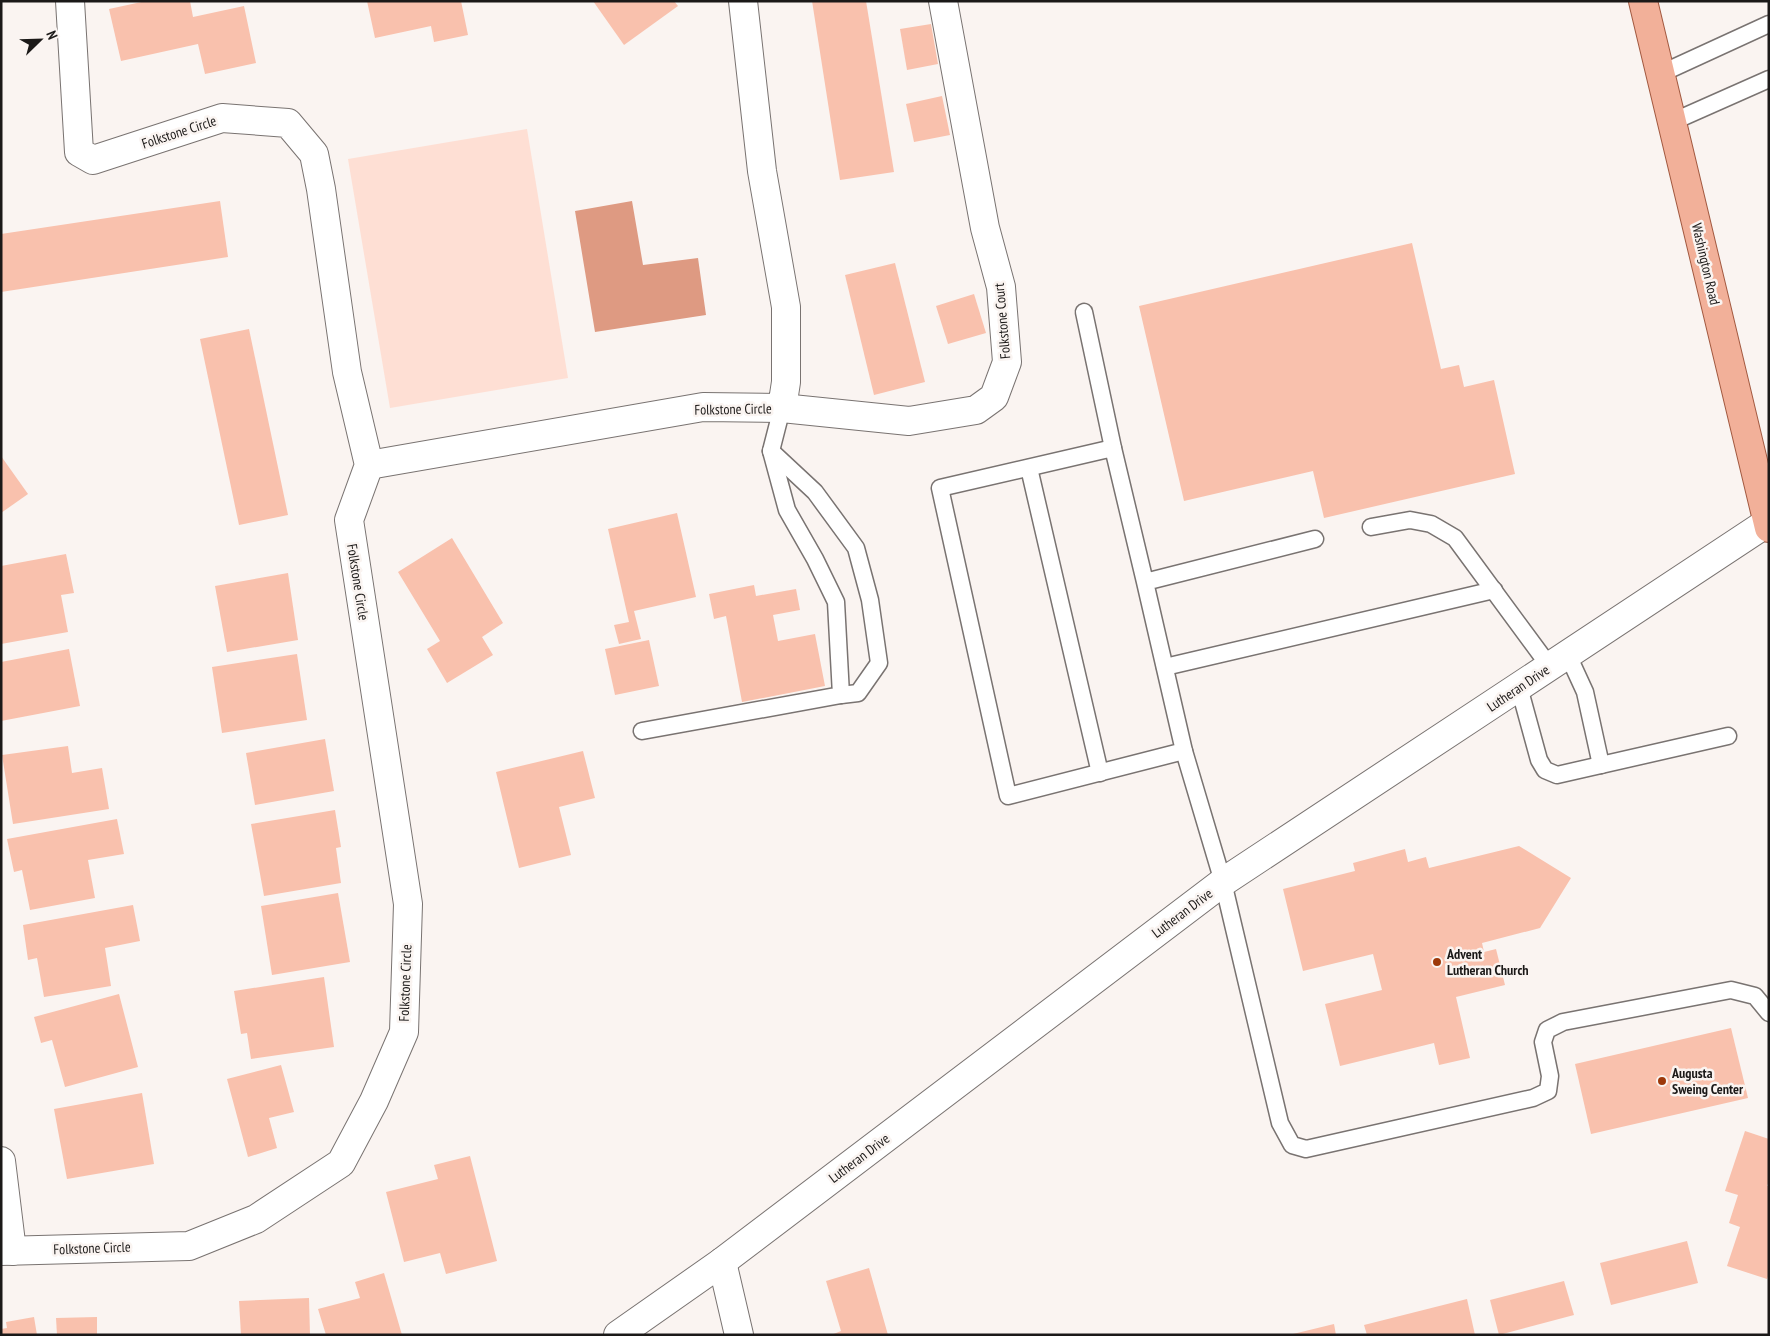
<svg xmlns="http://www.w3.org/2000/svg" width="1770" height="1336" font-family="'PT Sans Narrow',sans-serif">
	<rect width="100%" height="100%" fill="#faf4f1"/>
	<polygon fill="#fedfd4" points="527,129 568,378 390,408 348,159"/>
	<polygon fill="#de9a82" points="632,201 643,265 698,258 706,315 595,332 575,211"/>
	<g fill="#f9c1ad">
		<polygon points="146,1 190,1 193,17 244,6 256,63 205,74 198,44 121,61 109,9"/>
		<polygon points="367,1 461,1 468,35 434,42 431,26 375,38"/>
		<polygon points="593,1 674,1 678,6 624,45"/>
		<polygon points="812,1 866,1 894,172 840,180"/>
		<polygon points="931,24 938,64 907,70 900,29"/>
		<polygon points="942,96 950,135 914,142 906,104"/>
		<polygon points="220,201 228,257 1,292 1,234"/>
		<polygon points="1412,243 1441,369 1459,365 1464,387 1494,380 1515,474 1324,518 1313,471 1184,501 1139,306"/>
		<polygon points="895,263 925,382 874,395 845,275"/>
		<polygon points="974,294 986,333 948,344 936,306"/>
		<polygon points="249,329 288,515 239,525 200,339"/>
		<polygon points="1,456 28,494 1,513"/>
		<polygon points="677,513 696,597 634,611 641,639 619,644 614,625 629,622 608,529"/>
		<polygon points="452,538 503,623 482,637 493,655 447,683 427,649 440,641 398,572"/>
		<polygon points="66,554 74,593 61,595 68,632 1,644 1,566"/>
		<polygon points="288,573 298,640 227,652 215,586"/>
		<polygon points="754,585 756,596 796,589 800,610 773,615 778,641 815,634 825,686 742,702 726,616 714,619 709,594"/>
		<polygon points="649,640 659,686 615,695 605,649"/>
		<polygon points="69,649 80,706 1,721 1,662"/>
		<polygon points="297,654 307,720 222,733 212,667"/>
		<polygon points="325,739 334,791 255,805 246,753"/>
		<polygon points="68,746 72,773 102,768 109,809 13,824 2,755"/>
		<polygon points="583,751 595,798 559,807 571,855 519,868 496,772"/>
		<polygon points="335,810 341,847 336,848 341,883 264,896 251,824"/>
		<polygon points="117,819 124,854 88,860 95,898 30,910 22,870 14,872 7,839"/>
		<polygon points="1519,846 1571,878 1540,928 1482,943 1484,952 1496,949 1505,985 1456,997 1470,1058 1439,1065 1434,1043 1340,1066 1325,1004 1382,990 1373,954 1303,971 1283,889 1355,871 1353,863 1405,849 1408,862 1426,857 1429,868"/>
		<polygon points="338,893 350,962 272,975 261,906"/>
		<polygon points="133,905 140,941 105,948 111,986 44,997 37,958 28,960 23,925"/>
		<polygon points="324,977 334,1047 251,1059 247,1033 241,1034 234,991"/>
		<polygon points="119,994 138,1067 65,1087 52,1040 41,1043 34,1017"/>
		<polygon points="1731,1028 1748,1098 1591,1134 1575,1064"/>
		<polygon points="281,1065 294,1112 269,1118 277,1148 248,1157 227,1079"/>
		<polygon points="142,1093 154,1164 67,1179 54,1109"/>
		<polygon points="1745,1131 1769,1139 1769,1181 1767,1186 1769,1186 1769,1274 1767,1279 1727,1266 1740,1227 1729,1223 1738,1195 1725,1191"/>
		<polygon points="470,1156 497,1261 446,1274 440,1253 404,1262 386,1192 438,1179 434,1165"/>
		<polygon points="1687,1241 1698,1283 1611,1305 1600,1263"/>
		<polygon points="869,1268 888,1335 831,1335 841,1331 826,1281"/>
		<polygon points="384,1273 402,1335 326,1335 318,1309 360,1298 355,1282"/>
		<polygon points="1564,1281 1574,1315 1499,1335 1490,1300"/>
		<polygon points="309,1298 310,1335 241,1335 239,1301"/>
		<polygon points="1467,1299 1475,1335 1367,1335 1364,1325"/>
		<polygon points="34,1317 37,1335 1,1335 1,1329 7,1328 6,1322"/>
		<polygon points="97,1317 97,1335 57,1335 56,1318"/>
		<polygon points="1334,1324 1336,1335 1293,1335 1293,1334"/>
	</g>
	<g fill="none" stroke-linecap="round" stroke-linejoin="round">
		<defs>
			<g id="service">
				<polyline points="1660,74 1769,24"/>
				<polyline points="1672,122 1769,79"/>
				<polyline points="1084,312 1113,448"/>
				<polyline points="771,451 815,492 856,548 870,600 879,663 858,693 841,695"/>
				<polyline points="1029,468 1100,773"/>
				<polyline points="1371,527 1410,520 1431,524 1455,538 1550,667"/>
				<polyline points="1145,582 1113,448 940,488 1008,796 1184,751 1145,582 1315,539"/>
				<polyline points="1568,655 1585,692 1601,765"/>
				<polyline points="1165,667 1494,590"/>
				<polyline points="1519,687 1539,760 1545,770 1557,775 1728,736"/>
				<polyline points="642,731 841,695 836,602 815,559 787,510 771,451 782,408"/>
				<polyline points="1184,751 1223,882 1280,1123 1292,1145 1306,1149 1533,1098 1548,1091 1550,1076 1543,1042 1547,1030 1563,1022 1731,990 1755,996 1769,1013"/>
			</g>
			<g id="minor">
				<polyline points="782,408 909,421 976,410 994,397 1007,362 1001,287 985,228 943,1"/>
				<polyline points="369,465 703,407 782,408 786,382 786,307 762,171 743,1"/>
				<polyline points="1,1161 12,1251"/>
				<polyline points="1,1251 189,1246 256,1219 341,1163 374,1101 404,1032 408,904 349,520 369,465 347,372 321,189 314,154 288,123 222,118 93,160 79,152 70,1"/>
				<polyline points="722,1262 739,1335"/>
				<polyline points="618,1335 722,1262 1223,882 1768,522"/>
			</g>
			<polyline id="primary" points="1643,1 1769,528"/>
		</defs>
		<use href="#service" stroke="#797371" stroke-width="19"/>
		<use href="#minor" stroke="#797371" stroke-width="30"/>
		<use href="#primary" stroke="#a25940" stroke-width="30"/>
		<use href="#service" stroke="#fff" stroke-width="16"/>
		<use href="#minor" stroke="#fff" stroke-width="28"/>
		<use href="#primary" stroke="#f2b099" stroke-width="28"/>
	</g>
	<g fill="#9d3809" stroke="#faf4f1" stroke-width="2">
		<circle cx="1437" cy="962" r="5"/>
		<circle cx="1662" cy="1081" r="5"/>
	</g>
	<g text-anchor="middle" stroke-width="5" stroke-linejoin="round" paint-order="stroke">
		<g font-size="14" fill="#1b1918" stroke="#faf4f1">
			<text transform="translate(179 132) rotate(-18)" y="5">Folkstone Circle</text>
			<text transform="translate(1706 264) rotate(77)" y="5">Washington Road</text>
			<text transform="translate(1002 321) rotate(-95)" y="5">Folkstone Court</text>
			<text transform="translate(733 409) rotate(-1)" y="5">Folkstone Circle</text>
			<text transform="translate(358 582) rotate(81)" y="5">Folkstone Circle</text>
			<text transform="translate(1518 688) rotate(-34)" y="5">Lutheran Drive</text>
			<text transform="translate(1182 913) rotate(-37)" y="5">Lutheran Drive</text>
			<text transform="translate(405 983) rotate(-88)" y="5">Folkstone Circle</text>
			<text transform="translate(859 1158) rotate(-37)" y="5">Lutheran Drive</text>
			<text transform="translate(92 1248) rotate(-2)" y="5">Folkstone Circle</text>
		</g>
		<g font-size="14" font-weight="bold" fill="#1b1918" stroke="#faf4f1" text-anchor="start">
			<text x="1447" y="959">Advent<tspan x="1447" dy="16">Lutheran Church</tspan></text>
			<text x="1672" y="1078">Augusta<tspan x="1672" dy="16">Sweing Center</tspan></text>
		</g>
	</g>
	<rect width="1770" height="1336" fill="none" stroke="#1b1918" stroke-width="5"/>
	<g transform="translate(40 40) rotate(67)" stroke="#faf4f1" stroke-width="4" paint-order="stroke">
	<path d="M0-4L9 19L0 12L-9 19Z" fill="#1b1918"/>
	<text y="-8" font-size="14" font-weight="bold" text-anchor="middle" fill="#1b1918">N</text>
	</g>
</svg>
